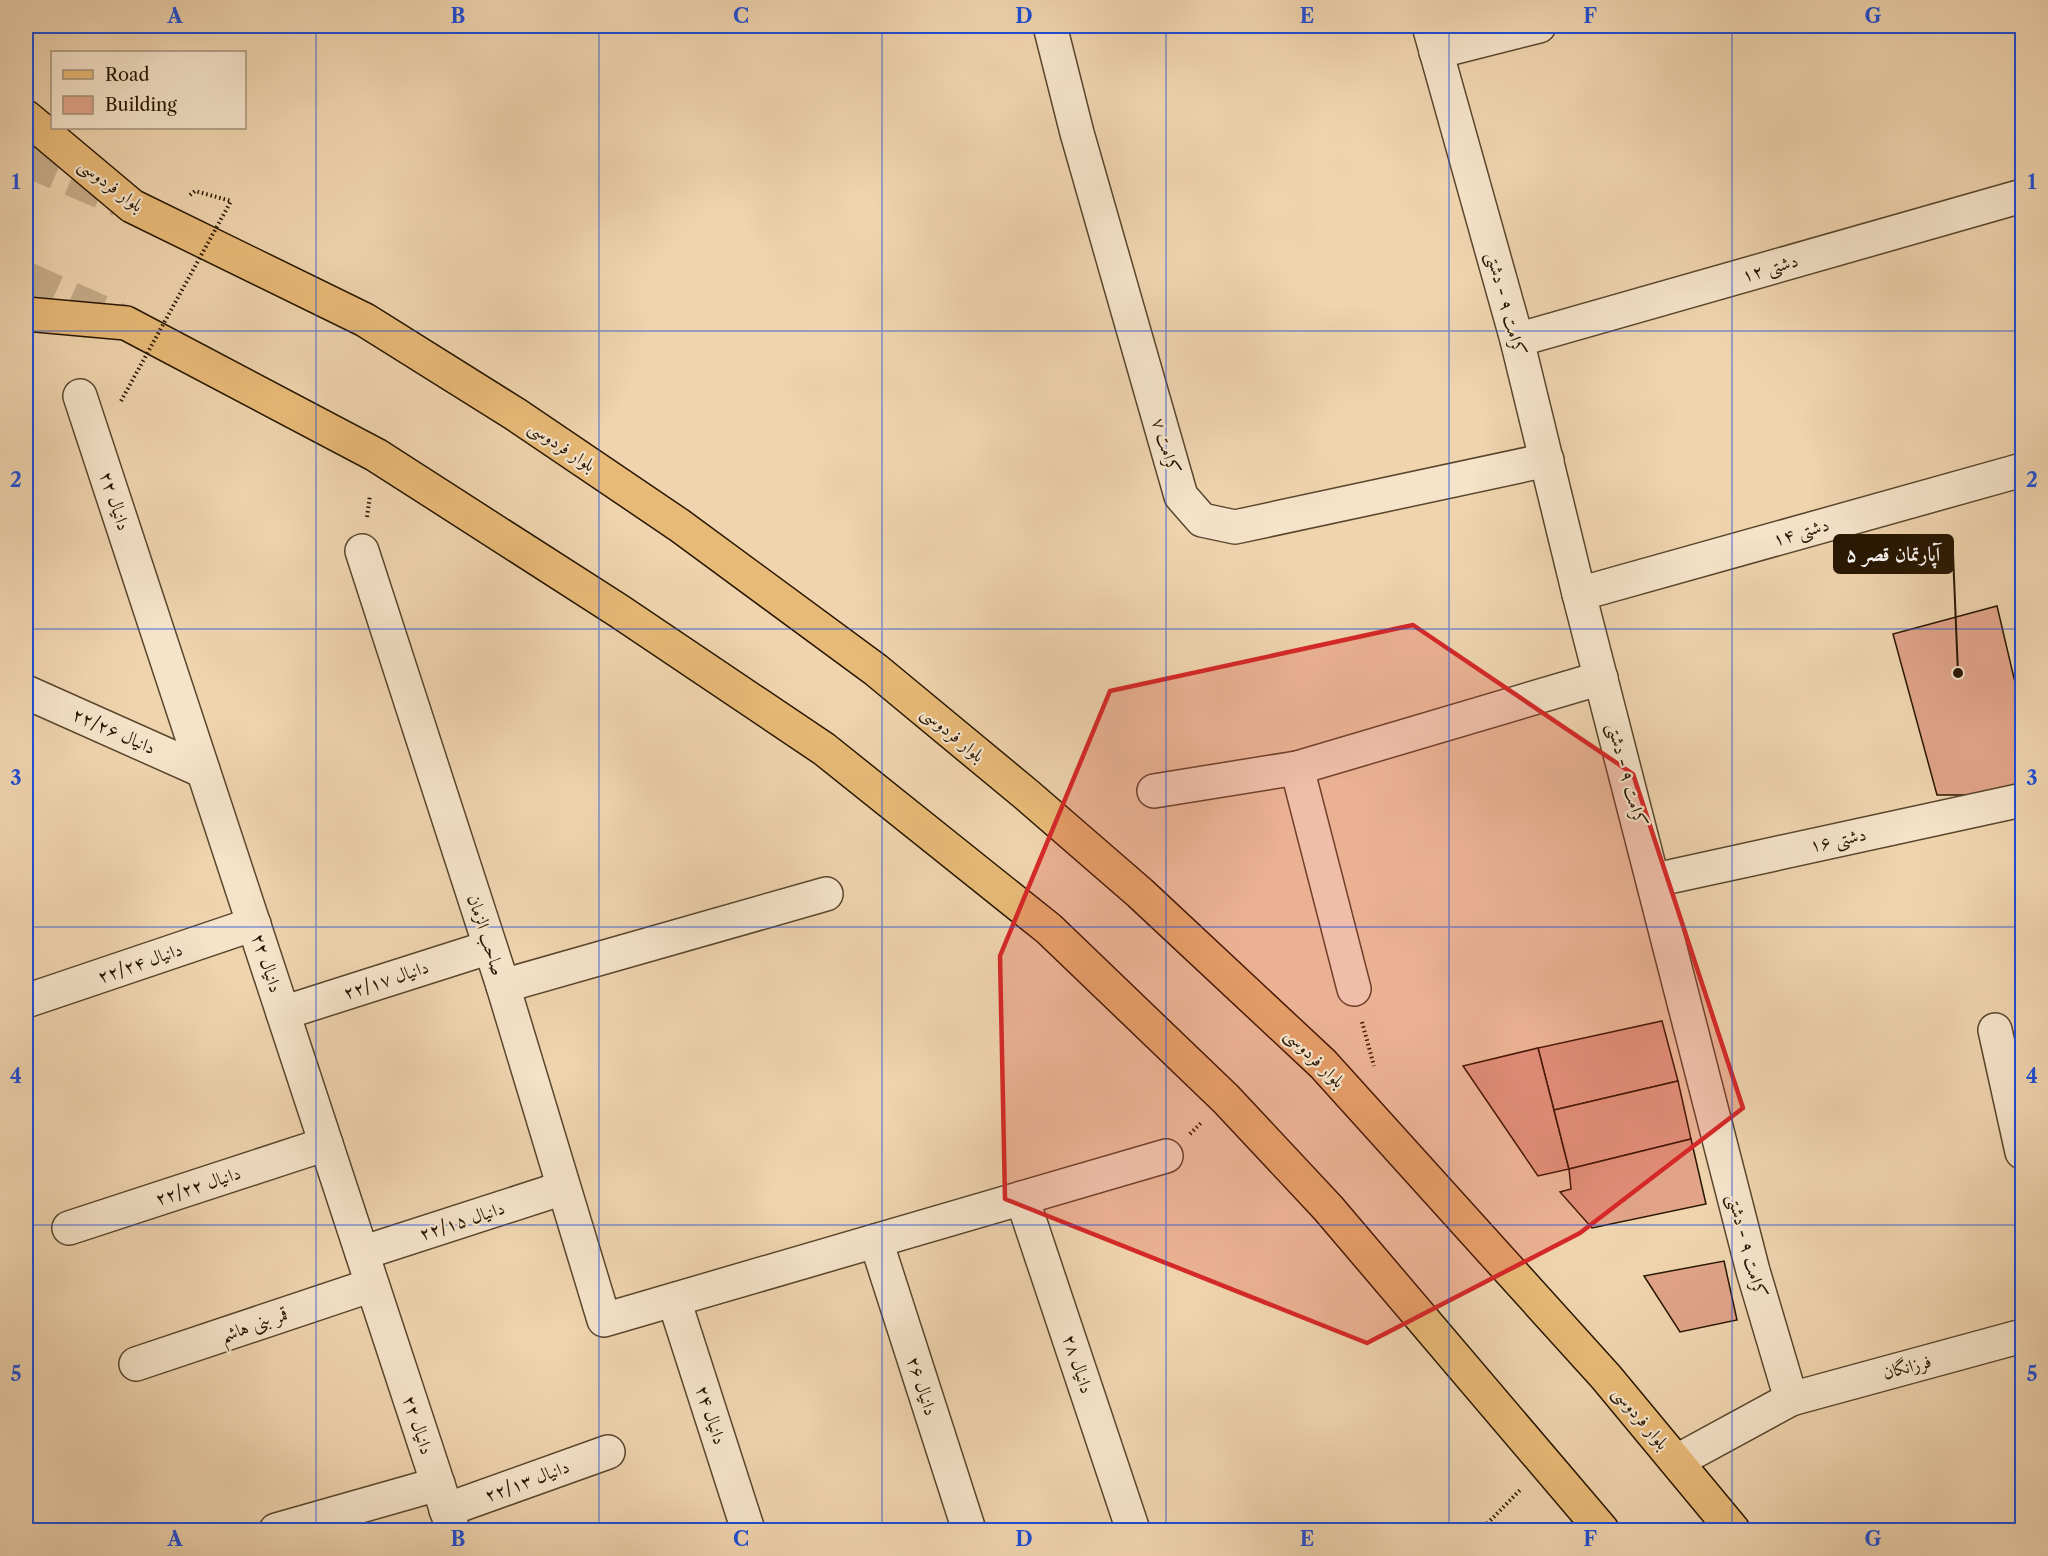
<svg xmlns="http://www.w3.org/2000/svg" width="2048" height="1556" font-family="'Libre Caslon Text',Amiri,serif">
	<rect width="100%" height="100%" fill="#efd4ae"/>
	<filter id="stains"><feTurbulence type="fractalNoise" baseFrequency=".00333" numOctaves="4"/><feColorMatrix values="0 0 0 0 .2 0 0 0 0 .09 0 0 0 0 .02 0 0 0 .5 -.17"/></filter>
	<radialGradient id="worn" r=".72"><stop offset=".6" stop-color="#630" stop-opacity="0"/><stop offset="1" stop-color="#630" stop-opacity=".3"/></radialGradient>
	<g fill="#e1a489" stroke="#271601" stroke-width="1.5">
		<polygon points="1997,606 2022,712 2022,795 1937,795 1893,634"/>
		<polygon points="1662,1021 1678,1081 1554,1110 1538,1048"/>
		<polygon points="1538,1048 1569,1169 1538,1176 1463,1066"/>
		<polygon points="1678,1081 1691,1139 1569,1169 1554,1110"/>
		<polygon points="1691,1139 1706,1204 1592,1228 1560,1192 1571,1189 1569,1169"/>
		<polygon points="1724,1261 1737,1320 1680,1332 1644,1276"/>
	</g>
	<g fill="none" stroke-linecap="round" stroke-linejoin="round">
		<g stroke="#c7ae8b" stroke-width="33" stroke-dasharray="33 16" stroke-linecap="butt">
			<polyline points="26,160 119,200"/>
			<polyline points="26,278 120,320"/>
		</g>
		<defs>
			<g id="minor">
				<polyline points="1050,26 1077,133 1181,496 1202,520 1235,527 1547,460"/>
				<polyline points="1429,26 1517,340 1579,594 1753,1271 1791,1399 1677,1461"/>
				<polyline points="1436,52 1539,26"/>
				<polyline points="1517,340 2022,196"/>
				<polyline points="80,396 453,1530"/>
				<polyline points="362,551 503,986 604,1320 1166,1156"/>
				<polyline points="1579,594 2022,470"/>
				<polyline points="26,692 203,771"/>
				<polyline points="1297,768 1354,989"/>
				<polyline points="1154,791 1297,768 1601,678"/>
				<polyline points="1655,880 2022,800"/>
				<polyline points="503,986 826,894"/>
				<polyline points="26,1001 254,924"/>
				<polyline points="283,1013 490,947"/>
				<polyline points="1995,1030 2022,1152"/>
				<polyline points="1022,1198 1133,1530"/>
				<polyline points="69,1228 326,1144"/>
				<polyline points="876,1241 969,1530"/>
				<polyline points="362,1253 563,1188"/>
				<polyline points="674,1300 748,1530"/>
				<polyline points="136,1364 372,1285"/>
				<polyline points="1791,1399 2022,1336"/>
				<polyline points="446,1510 608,1452"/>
				<polyline points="276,1530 438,1484"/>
			</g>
			<g id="major">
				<polyline points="26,117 132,206 365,320 515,414 679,525 876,670 1027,795 1140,893 1323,1064 1606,1377 1733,1530"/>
				<polyline points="26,314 126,323 376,455 619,611 824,749 1049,929 1226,1099 1328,1208 1602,1530"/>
			</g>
		</defs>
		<use href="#minor" stroke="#59462c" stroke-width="36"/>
		<use href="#major" stroke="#271601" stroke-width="36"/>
		<g stroke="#271601" stroke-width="4" stroke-dasharray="1.5 3" stroke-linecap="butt">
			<polyline points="190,195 195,191 231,201"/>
			<polyline points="367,517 370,495"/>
			<polyline points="1362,1022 1374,1066"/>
			<polyline points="1190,1134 1202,1122"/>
			<polyline points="1481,1530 1521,1489"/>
		</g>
		<use href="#minor" stroke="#f5e3ca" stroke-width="33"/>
		<use href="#major" stroke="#e8ba77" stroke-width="33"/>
		<polyline stroke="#271601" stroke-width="4" stroke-dasharray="1.5 3" stroke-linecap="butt" points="121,401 231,201"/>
	</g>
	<path fill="#d62828" fill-opacity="0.2" stroke="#d62828" stroke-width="4.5" stroke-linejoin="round" d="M1413,625l220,149 110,334 -163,125 -213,110 -362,-144 -5,-243 110,-265z"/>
	<path fill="none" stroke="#1d4ed8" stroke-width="1.5" stroke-opacity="0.55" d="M316,26v1504M599,26v1504M882,26v1504M1166,26v1504M1449,26v1504M1732,26v1504M26,331h1996M26,629h1996M26,927h1996M26,1225h1996"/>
	<g text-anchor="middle" stroke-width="4.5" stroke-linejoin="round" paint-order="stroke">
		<g font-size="18" fill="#271601" stroke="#f5e3ca">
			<text transform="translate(111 185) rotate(37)" y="6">بلوار فردوسی</text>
			<text transform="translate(1770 268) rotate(-16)" y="6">دشتی ۱۲</text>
			<text transform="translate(1506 304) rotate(75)" y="6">کرامت ۹ - دشتی</text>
			<text transform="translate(562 446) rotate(34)" y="6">بلوار فردوسی</text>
			<text transform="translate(1166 446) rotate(74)" y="6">کرامت ۷</text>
			<text transform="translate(115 501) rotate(72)" y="6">دانیال ۲۲</text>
			<text transform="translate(1801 532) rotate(-16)" y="6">دشتی ۱۴</text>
			<text transform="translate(114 731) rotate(24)" y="6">دانیال ۲۲/۲۶</text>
			<text transform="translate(953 734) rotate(40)" y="6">بلوار فردوسی</text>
			<text transform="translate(1627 775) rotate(75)" y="6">کرامت ۹ - دشتی</text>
			<text transform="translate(1838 840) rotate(-12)" y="6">دشتی ۱۶</text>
			<text transform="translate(486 935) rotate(72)" y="6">صاحب الزمان</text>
			<text transform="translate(140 963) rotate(-19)" y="6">دانیال ۲۲/۲۴</text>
			<text transform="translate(267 963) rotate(72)" y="6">دانیال ۲۲</text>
			<text transform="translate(386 980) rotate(-18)" y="6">دانیال ۲۲/۱۷</text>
			<text transform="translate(1315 1058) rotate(45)" y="6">بلوار فردوسی</text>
			<text transform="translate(198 1186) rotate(-18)" y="6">دانیال ۲۲/۲۲</text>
			<text transform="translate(462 1221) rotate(-18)" y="6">دانیال ۲۲/۱۵</text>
			<text transform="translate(1747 1246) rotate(75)" y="6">کرامت ۹ - دشتی</text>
			<text transform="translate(254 1325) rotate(-19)" y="6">قمر بنی هاشم</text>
			<text transform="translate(1078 1364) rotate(72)" y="6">دانیال ۲۸</text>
			<text transform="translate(1907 1367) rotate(-15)" y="6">فرزانگان</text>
			<text transform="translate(922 1386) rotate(72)" y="6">دانیال ۲۶</text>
			<text transform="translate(711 1415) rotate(72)" y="6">دانیال ۲۴</text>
			<text transform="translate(1641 1418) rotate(50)" y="6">بلوار فردوسی</text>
			<text transform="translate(418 1425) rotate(72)" y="6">دانیال ۲۲</text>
			<text transform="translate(527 1481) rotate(-20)" y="6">دانیال ۲۲/۱۳</text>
		</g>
	</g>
	<path fill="none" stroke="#271601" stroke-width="2" d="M1958 673L1953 554"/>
	<circle fill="#271601" stroke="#f5e3ca" stroke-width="2" cx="1958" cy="673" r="6"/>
	<rect fill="#271601" stroke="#271601" stroke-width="2" x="1834" y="535" width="119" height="38" rx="6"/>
	<g font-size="20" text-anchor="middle" font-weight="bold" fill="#fff">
		<text x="1893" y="561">آپارتمان قصر ۵</text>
	</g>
	<rect width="2048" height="1556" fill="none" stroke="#efd4ae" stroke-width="66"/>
	<rect x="51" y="51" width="195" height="78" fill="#f5e3ca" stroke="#a3917a" stroke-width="1.5"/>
	<rect x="63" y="70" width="30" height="9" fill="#e8ba77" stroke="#a3917a" stroke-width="1.5"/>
	<text x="105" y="81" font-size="18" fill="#271601">Road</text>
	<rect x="63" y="96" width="30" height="18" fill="#e1a489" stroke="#a3917a" stroke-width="1.5"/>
	<text x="105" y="111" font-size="18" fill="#271601">Building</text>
	<rect x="33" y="33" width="1982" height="1490" fill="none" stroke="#1d4ed8" stroke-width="2"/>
	<g font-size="20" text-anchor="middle" font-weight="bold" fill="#1d4ed8">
		<text x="175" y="23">A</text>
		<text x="458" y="23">B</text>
		<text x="741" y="23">C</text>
		<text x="1024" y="23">D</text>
		<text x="1307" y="23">E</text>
		<text x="1590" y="23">F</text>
		<text x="1873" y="23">G</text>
		<text x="16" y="189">1</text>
		<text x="2032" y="189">1</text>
		<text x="16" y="487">2</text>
		<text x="2032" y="487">2</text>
		<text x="16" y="785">3</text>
		<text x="2032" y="785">3</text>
		<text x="16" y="1083">4</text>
		<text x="2032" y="1083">4</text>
		<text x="16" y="1381">5</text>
		<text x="2032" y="1381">5</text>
		<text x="175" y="1546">A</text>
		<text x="458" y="1546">B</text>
		<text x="741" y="1546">C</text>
		<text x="1024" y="1546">D</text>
		<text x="1307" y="1546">E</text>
		<text x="1590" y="1546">F</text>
		<text x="1873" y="1546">G</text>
	</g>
	<rect width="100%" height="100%" filter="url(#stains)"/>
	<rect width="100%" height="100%" fill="url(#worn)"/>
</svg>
